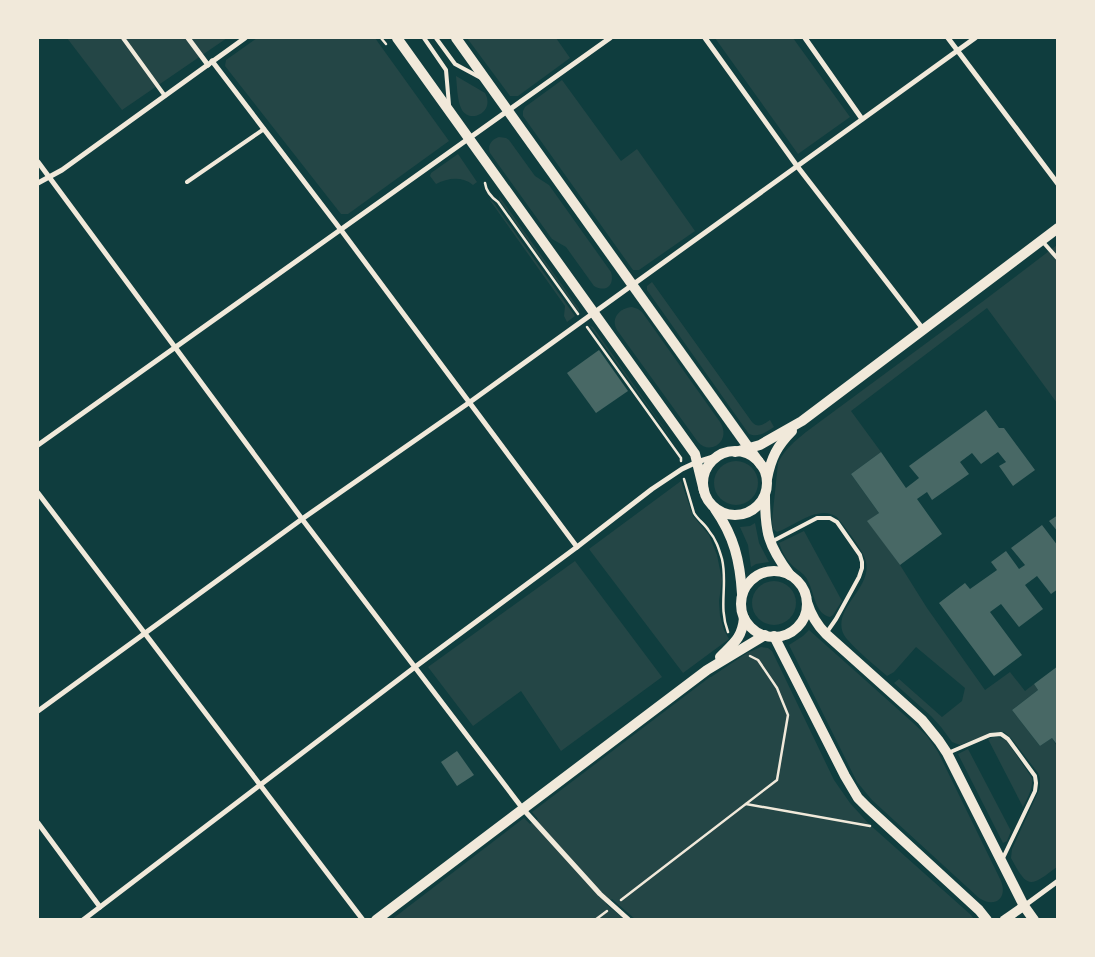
<svg xmlns="http://www.w3.org/2000/svg" width="1095" height="957" font-family="'DM Sans',sans-serif">
	<rect width="100%" height="100%" fill="#0f3d3e"/>
	<g fill="#244646">
		<polygon points="67,38 227,38 122,110"/>
		<polygon points="257,38 375,38 449,141 348,214 341,214 225,66 226,60"/>
		<polygon points="467,38 556,38 570,58 518,96 510,96"/>
		<polygon points="715,38 793,38 850,117 798,154"/>
		<path d="M456,76l29,17c11,20 -17,32 -24,15 -4,-9 -4,-23 -5,-32z"/>
		<polygon points="562,80 621,161 637,149 695,231 639,270 633,270 523,116 523,111 525,107"/>
		<path d="M499,137l7,1 3,2 26,36 14,9 62,87c4,13 -5,21 -17,14l-28,-39 -14,-8 -62,-86c-3,-8 2,-14 9,-16z"/>
		<path d="M458,154l19,28 -4,3c-11,-9 -25,-7 -37,-1l-6,-8 1,-3z"/>
		<polygon points="499,196 579,309 579,312 500,201"/>
		<polygon points="489,199 493,202 575,316 567,322 564,316 565,306"/>
		<path d="M1057,245v158l-70,-95 -136,103 30,41 -30,22 28,39 -11,8 32,44 27,43 58,82 25,-18 15,19 9,-7 4,6 -26,20 28,36 12,-8 5,8v121c-27,20 -29,23 -46,-9l1,-9 28,-61v-10l-2,-5 -27,-35 -7,-6h-9l-35,13 -8,-3 -11,-15 -10,-11 -37,-33 5,-4 43,38 20,-16 3,-13 -49,-41 -22,25 -7,4c-9,-8 -40,-33 -44,-43 -10,-25 29,-45 23,-71 -3,-13 -21,-34 -29,-45 -19,-13 -42,9 -60,15l-4,-3 -1,-8 6,-58c6,-13 17,-22 28,-31l176,-130z"/>
		<path d="M652,282l100,140c6,7 12,2 18,-2l4,7c-8,5 -15,11 -25,7l-102,-144v-4z"/>
		<path d="M632,307l6,2 4,3 78,110c12,19 -10,34 -22,20l-81,-112c-7,-12 3,-22 15,-23z"/>
		<polygon points="590,326 593,327 681,452 680,451"/>
		<circle cx="736" cy="483" r="22"/>
		<polygon points="681,481 693,516 709,535 717,555 722,580 719,601 720,616 724,630 729,639 683,673 589,549"/>
		<polygon points="755,523 759,543 769,562 756,564 751,567 748,545 740,527 750,526"/>
		<path d="M804,531l38,70 -9,14 -3,2c-15,-3 -16,-25 -22,-36 -3,-7 -9,-10 -14,-14 -7,-6 -12,-15 -15,-24z"/>
		<polygon points="575,561 662,677 561,751 521,691 473,726 428,667"/>
		<circle cx="774" cy="603" r="22"/>
		<path d="M809,630l102,91 16,15 11,16 63,129c7,18 -7,27 -22,17l-107,-98 -15,-18 -68,-137 14,-9z"/>
		<polygon points="761,647 768,648 772,651 834,780 850,803 869,824 971,915 974,919 635,919 612,899 606,904 624,919 391,920 524,818 530,824 538,819 532,812 710,677 711,677 747,653"/>
		<path d="M994,737h4l8,3 26,38c1,11 -4,19 -9,29l-35,-68z"/>
		<polygon points="968,749 1011,831 1007,841 1003,843 958,754"/>
	</g>
	<g fill="#486865">
		<polygon points="599,350 628,391 596,413 567,373"/>
		<polygon points="986,410 999,428 1004,428 1035,470 1013,486 999,466 1006,462 998,452 981,464 972,453 960,462 969,474 932,500 927,492 917,499 942,534 900,565 867,521 879,513 851,474 881,452 906,488 919,478 909,466"/>
		<polygon points="1058,515 1058,532 1049,521"/>
		<polygon points="1042,525 1058,546 1058,589 1051,594 1037,576 1025,585 1043,609 1019,627 1001,604 990,612 1022,655 994,676 939,603 965,583 970,589 997,570 991,562 1006,551 1019,569 1025,565 1011,548"/>
		<polygon points="1058,666 1058,746 1052,738 1040,746 1012,710 1038,690 1034,684"/>
		<polygon points="457,751 474,775 457,786 441,762"/>
	</g>
	<g fill="none" stroke-linecap="round" stroke-linejoin="round">
		<g stroke="#f1e9da" stroke-width="2.5">
			<polyline points="381,38 386,44"/>
			<path d="M485,183c1,8 6,14 13,19l80,112"/>
			<polyline points="587,327 681,458 681,461"/>
			<path d="M684,479l10,34c4,7 11,11 15,18 7,8 10,18 13,28 6,26 -4,47 6,73"/>
			<polyline points="746,804 870,826"/>
			<polyline points="621,900 777,780 788,715 777,688 758,660 750,656"/>
			<polyline points="595,920 607,911"/>
		</g>
		<g stroke="#f1e9da" stroke-width="4">
			<polyline points="123,38 165,96"/>
			<polyline points="424,38 446,70 449,105"/>
			<polyline points="436,38 455,64 481,78"/>
			<polyline points="187,182 264,129"/>
			<polyline points="1043,242 1058,259"/>
			<polyline points="771,542 817,518 830,518 837,522 860,555 862,562 862,568 859,577 836,619 827,632"/>
			<polyline points="948,753 990,735 1001,734 1008,739 1035,776 1036,783 1035,791 1003,858"/>
		</g>
		<g stroke="#f1e9da" stroke-width="5">
			<polyline points="188,38 208,65"/>
			<polyline points="705,38 797,166 923,329"/>
			<polyline points="805,38 862,119"/>
			<polyline points="948,38 1058,184"/>
			<polyline points="212,61 341,230 577,547"/>
			<polyline points="38,162 302,519 523,809 600,894 629,920"/>
			<polyline points="38,183 62,170 245,38"/>
			<path d="M38,445c191,-135 381,-272 572,-407"/>
			<polyline points="38,493 363,920"/>
			<polyline points="38,711 302,519 470,402 975,38"/>
			<polyline points="38,823 100,907"/>
			<polyline points="1024,906 1058,881"/>
			<polyline points="83,920 415,667 577,547 652,489 682,469 697,462 723,454"/>
		</g>
		<polyline stroke="#f1e9da" stroke-width="9" points="1004,920 1024,906"/>
		<g stroke="#f1e9da" stroke-width="10">
			<polyline points="397,38 695,454 704,491"/>
			<polyline points="456,38 761,465"/>
			<circle cx="735" cy="483" r="32"/>
			<polyline points="735,452 760,445 802,421 1058,228"/>
			<path d="M767,479c4,-21 10,-33 25,-48"/>
			<path d="M765,496c0,37 3,49 25,79"/>
			<path d="M715,509c19,27 25,52 27,85"/>
			<circle cx="774" cy="604" r="33"/>
			<path d="M807,602c4,13 9,22 19,32l96,86 17,21 8,12 77,153 10,14"/>
			<polyline points="774,636 781,650 845,776 858,798 868,808 979,910 987,920"/>
			<path d="M720,657c14,-14 22,-19 24,-39"/>
			<polyline points="376,920 707,670 765,635"/>
		</g>
	</g>
	<rect width="1095" height="957" fill="none" stroke="#f1e9da" stroke-width="78"/>
</svg>
